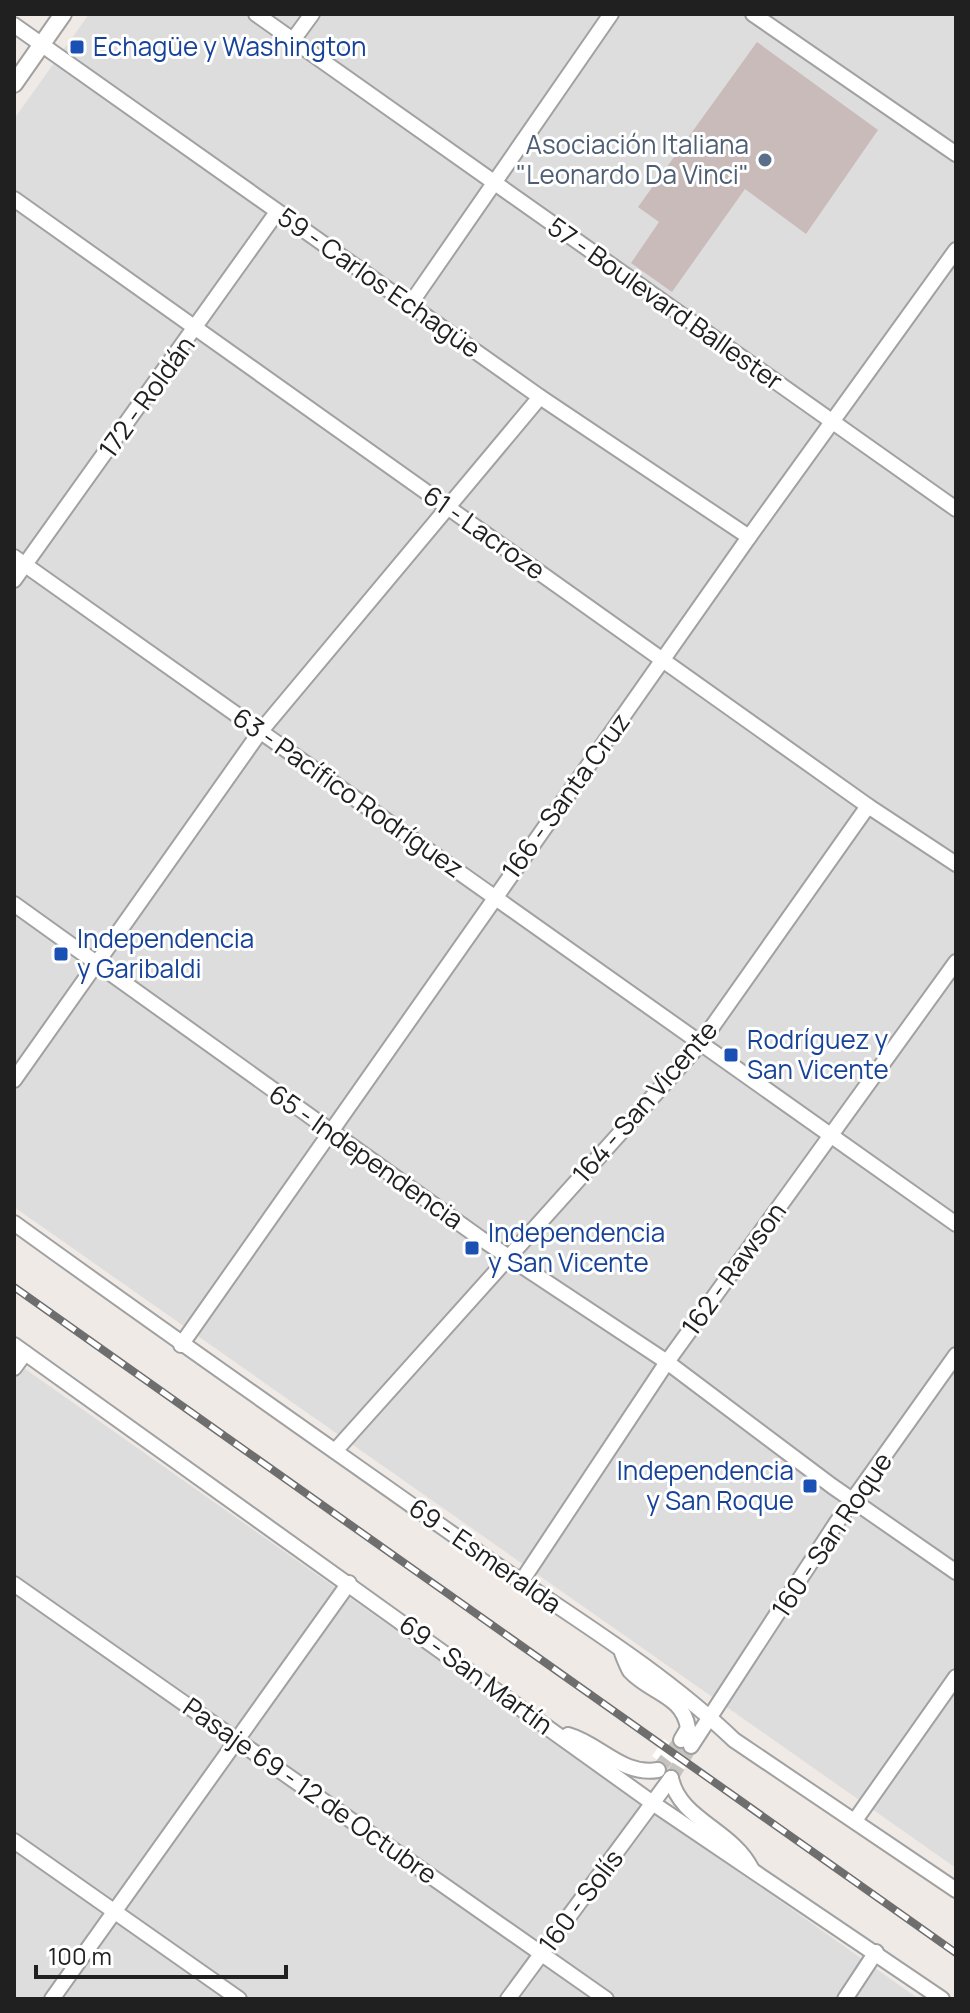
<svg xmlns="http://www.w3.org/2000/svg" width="970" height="2013" font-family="Manrope,sans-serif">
	<rect width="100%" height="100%" fill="#f0eae6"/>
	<g fill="#dedddd">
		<polygon points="89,14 956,14 956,1868 14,1207 14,119"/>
		<polygon points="14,1361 919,1999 14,1999"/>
	</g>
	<polygon fill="#fff" points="664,1739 691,1758 679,1776 652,1756"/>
	<polygon fill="#c8bbb9" points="757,42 878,130 806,234 745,189 672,292 631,263 659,222 638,207"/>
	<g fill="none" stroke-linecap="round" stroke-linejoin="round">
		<g stroke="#c6c2be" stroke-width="14" stroke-dasharray="14 7" stroke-linecap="butt">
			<polyline points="658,1770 681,1740"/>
			<polyline points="671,1778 691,1746"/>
		</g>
		<defs>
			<g id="minor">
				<polyline points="256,14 956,509"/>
				<polyline points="753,14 956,154"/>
				<polyline points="14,25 540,397 749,537"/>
				<polyline points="293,40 312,14"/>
				<polyline points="14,199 868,806 956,864"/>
				<polyline points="411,303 611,14"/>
				<polyline points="14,557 956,1224"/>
				<polyline points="14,580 277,212"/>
				<polyline points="14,904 480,1238 667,1362 832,1486 956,1572"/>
				<polyline points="14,1080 260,732 540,397"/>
				<path d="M14,1223c156,113 314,223 471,334 84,58 175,112 249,183l222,150"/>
				<polyline points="14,1345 654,1804 942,1999"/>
				<polyline points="181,1345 749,537 956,250"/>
				<polyline points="14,1368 25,1353"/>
				<polyline points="335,1451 700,1044 868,806"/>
				<polyline points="521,1582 667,1362 956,962"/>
				<polyline points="14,1584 606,1999"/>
				<path d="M622,1653c2,5 5,13 8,18 20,22 53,24 58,57l-7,12"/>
				<path d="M568,1735c32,9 54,41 90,35"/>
				<polyline points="691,1746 837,1522 956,1355"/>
				<path d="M671,1778c8,41 61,52 80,90"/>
				<polyline points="856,1819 956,1677"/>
				<polyline points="14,1841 239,1999"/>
				<polyline points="52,1999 349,1583"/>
				<polyline points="508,1999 671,1778"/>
				<polyline points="845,1999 876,1952"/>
			</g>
			<polyline id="tertiary" points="14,84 63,14"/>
		</defs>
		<use href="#minor" stroke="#a1a1a1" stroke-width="18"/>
		<use href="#tertiary" stroke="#a1a1a1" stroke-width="20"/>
		<use href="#minor" stroke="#fff" stroke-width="14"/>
		<use href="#tertiary" stroke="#fff" stroke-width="16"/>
		<defs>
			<polyline id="rail" points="14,1287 956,1953"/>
		</defs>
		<use href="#rail" stroke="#6e6e6e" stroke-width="8"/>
		<use href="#rail" stroke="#fff" stroke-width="5" stroke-dasharray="15" stroke-linecap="butt"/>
	</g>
	<g fill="#1a4fb4" stroke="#fff" stroke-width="3">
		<rect x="69" y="39" width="16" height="16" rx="4"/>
		<rect x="53" y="946" width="16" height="16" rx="4"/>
		<rect x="723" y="1047" width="16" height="16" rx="4"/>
		<rect x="464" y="1240" width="16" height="16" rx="4"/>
		<rect x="802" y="1478" width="16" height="16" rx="4"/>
	</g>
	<circle fill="#5c6f8a" stroke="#fff" stroke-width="3" cx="765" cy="160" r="8"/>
	<g text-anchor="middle" stroke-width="6" stroke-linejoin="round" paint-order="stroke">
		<g font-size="26" fill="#164399" stroke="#fff" text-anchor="start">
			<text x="93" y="56">Echagüe y Washington</text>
			<text x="77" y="948">Independencia<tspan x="77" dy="30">y Garibaldi</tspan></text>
			<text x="747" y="1049">Rodríguez y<tspan x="747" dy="30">San Vicente</tspan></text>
			<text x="488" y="1242">Independencia<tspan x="488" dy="30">y San Vicente</tspan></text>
			<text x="794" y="1480" text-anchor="end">Independencia<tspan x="794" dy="30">y San Roque</tspan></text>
		</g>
		<g font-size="26" fill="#4e5e75" stroke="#fff" text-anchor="end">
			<text x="749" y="154">Asociación Italiana<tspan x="749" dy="30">"Leonardo Da Vinci"</tspan></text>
		</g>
		<g font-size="26" fill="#202020" stroke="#fff">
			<text transform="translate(379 283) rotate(35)" y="9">59 - Carlos Echagüe</text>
			<text transform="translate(665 304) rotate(35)" y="9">57 - Boulevard Ballester</text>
			<text transform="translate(147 397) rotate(-54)" y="9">172 - Roldán</text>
			<text transform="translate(484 533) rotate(35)" y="9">61 - Lacroze</text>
			<text transform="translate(348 793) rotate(35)" y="9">63 - Pacífico Rodríguez</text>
			<text transform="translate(566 796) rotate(-54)" y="9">166 - Santa Cruz</text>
			<text transform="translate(645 1102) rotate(-49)" y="9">164 - San Vicente</text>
			<text transform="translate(366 1157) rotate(35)" y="9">65 - Independencia</text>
			<text transform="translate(734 1269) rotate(-54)" y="9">162 - Rawson</text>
			<text transform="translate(832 1535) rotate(-56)" y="9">160 - San Roque</text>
			<text transform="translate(485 1556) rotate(35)" y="9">69 - Esmeralda</text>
			<text transform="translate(476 1675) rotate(36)" y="9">69 - San Martín</text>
			<text transform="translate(310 1791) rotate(35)" y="9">Pasaje 69 - 12 de Octubre</text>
			<text transform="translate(581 1901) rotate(-53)" y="9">160 - Solís</text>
		</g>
	</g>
	<rect width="970" height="2013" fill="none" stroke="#202020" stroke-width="32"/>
	<path d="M36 1965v12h250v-12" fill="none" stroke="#202020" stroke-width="4"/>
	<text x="48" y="1965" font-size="24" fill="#202020" stroke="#ffffff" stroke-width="6" paint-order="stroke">100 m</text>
</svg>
